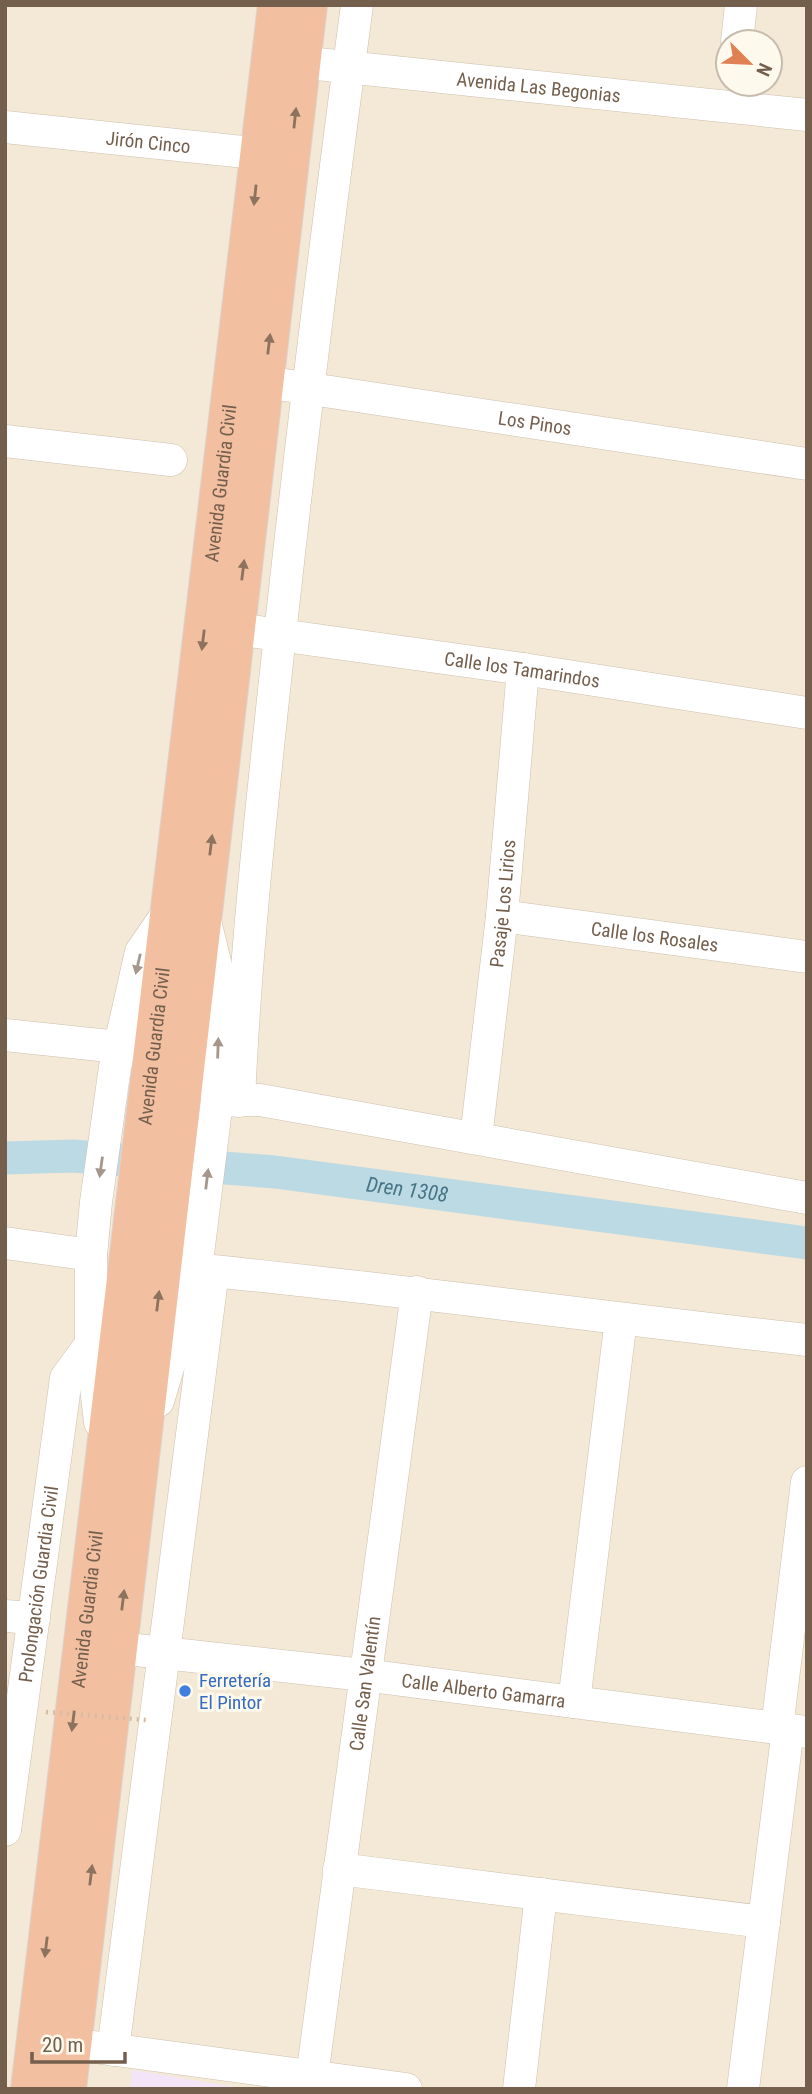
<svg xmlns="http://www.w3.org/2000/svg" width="812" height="2094" font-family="'Roboto Condensed',sans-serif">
	<rect width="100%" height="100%" fill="#fbf6e7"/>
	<g fill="#f3e9d6" fill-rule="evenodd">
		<polygon points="5,5 258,5 13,2089 5,2089"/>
		<path d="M271,5h536v2084h-756zM728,42h42v42h-42z"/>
	</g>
	<polygon fill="#f3e4f8" points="132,2070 247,2089 130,2089"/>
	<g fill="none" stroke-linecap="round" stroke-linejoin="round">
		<path stroke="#bcdae4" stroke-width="33" id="s1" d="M5,1158l68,-2 202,16 532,71"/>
		<defs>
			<g id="minor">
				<polyline points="737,42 741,5"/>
				<path id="s2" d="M279,60l528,55"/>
				<path id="s3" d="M5,127l277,29"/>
				<path id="s4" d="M265,382l542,82"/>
				<polyline points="5,441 171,460"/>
				<path id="s5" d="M236,629l287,40 284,44"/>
				<path id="s6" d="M502,916l305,41"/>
				<polyline points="5,1035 119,1047"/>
				<polyline points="217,1101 260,1100 807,1198"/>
				<path d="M239,1101c6,-141 21,-280 36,-420 24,-225 52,-451 82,-676"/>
				<path id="s7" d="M476,1138l26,-222 21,-247"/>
				<polyline points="5,1243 91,1255"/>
				<polyline points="158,1401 189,1298 198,1254 217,1101 220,983 206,925"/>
				<polyline points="100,1422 91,1344 91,1255 96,1202 115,1067 141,952 170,910"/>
				<polyline points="5,1616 34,1618"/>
				<path id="s8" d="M118,1648l246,27 443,57"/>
				<polyline points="574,1702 621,1319"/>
				<polyline points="777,1728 807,1482"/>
				<path id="s9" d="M5,1830l61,-452 25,-34"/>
				<polyline points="339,1869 764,1922"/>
				<polyline points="94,2047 406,2089"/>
				<path d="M113,2050l100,-779c198,20 396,47 594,69"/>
				<path id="s10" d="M312,2077l105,-785"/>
				<polyline points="519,2089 541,1894"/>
				<polyline points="743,2089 788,1729"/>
			</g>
			<g id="highway">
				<path id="s11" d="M30,2089l247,-2084"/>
				<polyline points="67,2089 308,5"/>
			</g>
		</defs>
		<use href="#minor" stroke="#cdbfae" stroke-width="33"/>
		<use href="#highway" stroke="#dbd5d1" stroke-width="40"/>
		<use href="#minor" stroke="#fff" stroke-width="32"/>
		<use href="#highway" stroke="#f2bfa1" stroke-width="38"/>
		<polyline stroke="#d5bca3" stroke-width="4.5" stroke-dasharray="2 5" stroke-linecap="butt" points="46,1712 146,1720"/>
	</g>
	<defs><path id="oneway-solid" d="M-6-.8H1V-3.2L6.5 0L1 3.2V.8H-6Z" transform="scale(1.75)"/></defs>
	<g fill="#8d725e">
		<use href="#oneway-solid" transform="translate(295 118) rotate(-84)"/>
		<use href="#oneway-solid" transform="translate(255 195) rotate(96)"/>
		<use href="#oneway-solid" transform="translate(269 344) rotate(-83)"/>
		<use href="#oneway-solid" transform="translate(243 570) rotate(-83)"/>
		<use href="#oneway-solid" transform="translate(203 640) rotate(97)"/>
		<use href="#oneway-solid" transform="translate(211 845) rotate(-83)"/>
		<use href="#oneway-solid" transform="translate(158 1301) rotate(-83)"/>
		<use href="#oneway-solid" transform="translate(123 1600) rotate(-83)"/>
		<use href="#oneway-solid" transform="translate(73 1721) rotate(97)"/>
		<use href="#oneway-solid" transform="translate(91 1875) rotate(-83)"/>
		<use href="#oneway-solid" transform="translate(46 1947) rotate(97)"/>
	</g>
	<g fill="#a5978b">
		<use href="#oneway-solid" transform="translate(138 964) rotate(103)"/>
		<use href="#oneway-solid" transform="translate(218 1048) rotate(-88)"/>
		<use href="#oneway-solid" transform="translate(101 1167) rotate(98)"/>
		<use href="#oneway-solid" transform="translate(207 1179) rotate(-83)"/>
	</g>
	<circle fill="#3f7fe0" stroke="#fef9ed" stroke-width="2.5" cx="185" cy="1691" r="7"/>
	<g text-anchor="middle" stroke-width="6" stroke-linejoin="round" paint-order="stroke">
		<g font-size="19" fill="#745f4d" stroke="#fef9ed">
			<text dy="7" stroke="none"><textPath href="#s2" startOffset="261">Avenida Las Begonias</textPath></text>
			<text dy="7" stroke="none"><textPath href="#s3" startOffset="144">Jirón Cinco</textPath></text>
			<text dy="7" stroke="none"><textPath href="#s4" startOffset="273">Los Pinos</textPath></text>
			<text dy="7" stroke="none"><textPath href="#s11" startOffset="1617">Avenida Guardia Civil</textPath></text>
			<text dy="7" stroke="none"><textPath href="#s5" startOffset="289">Calle los Tamarindos</textPath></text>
			<text dy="7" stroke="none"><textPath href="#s7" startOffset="236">Pasaje Los Lirios</textPath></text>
			<text dy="7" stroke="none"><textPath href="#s6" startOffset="154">Calle los Rosales</textPath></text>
			<text dy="7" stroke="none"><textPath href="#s11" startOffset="1050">Avenida Guardia Civil</textPath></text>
			<text dy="7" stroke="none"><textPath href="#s9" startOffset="248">Prolongación Guardia Civil</textPath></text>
			<text dy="7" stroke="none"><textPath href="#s11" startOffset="483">Avenida Guardia Civil</textPath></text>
			<text dy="7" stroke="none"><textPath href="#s10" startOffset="397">Calle San Valentín</textPath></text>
			<text dy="7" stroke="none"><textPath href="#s8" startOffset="368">Calle Alberto Gamarra</textPath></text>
		</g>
		<g font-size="19" fill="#366cbe" stroke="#fef9ed" text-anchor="start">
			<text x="199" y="1687">Ferretería<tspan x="199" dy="22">El Pintor</tspan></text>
		</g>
		<g font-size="21" font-style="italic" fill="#477486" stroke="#fef9ed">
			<text dy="7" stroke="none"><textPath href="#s1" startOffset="404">Dren 1308</textPath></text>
		</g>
	</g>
	<rect width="812" height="2094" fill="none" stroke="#745f4d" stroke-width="14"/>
	<g transform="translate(749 63) rotate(114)"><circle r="33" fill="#fef9ed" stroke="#c7bbad" stroke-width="2"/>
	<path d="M0-5L12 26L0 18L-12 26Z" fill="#df8153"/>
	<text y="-10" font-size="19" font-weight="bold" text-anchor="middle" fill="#745f4d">N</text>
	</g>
	<path d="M32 2052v10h93v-10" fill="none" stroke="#745f4d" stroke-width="3.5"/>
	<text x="42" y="2052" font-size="21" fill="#745f4d" stroke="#fef9ed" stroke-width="5" paint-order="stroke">20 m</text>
</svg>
